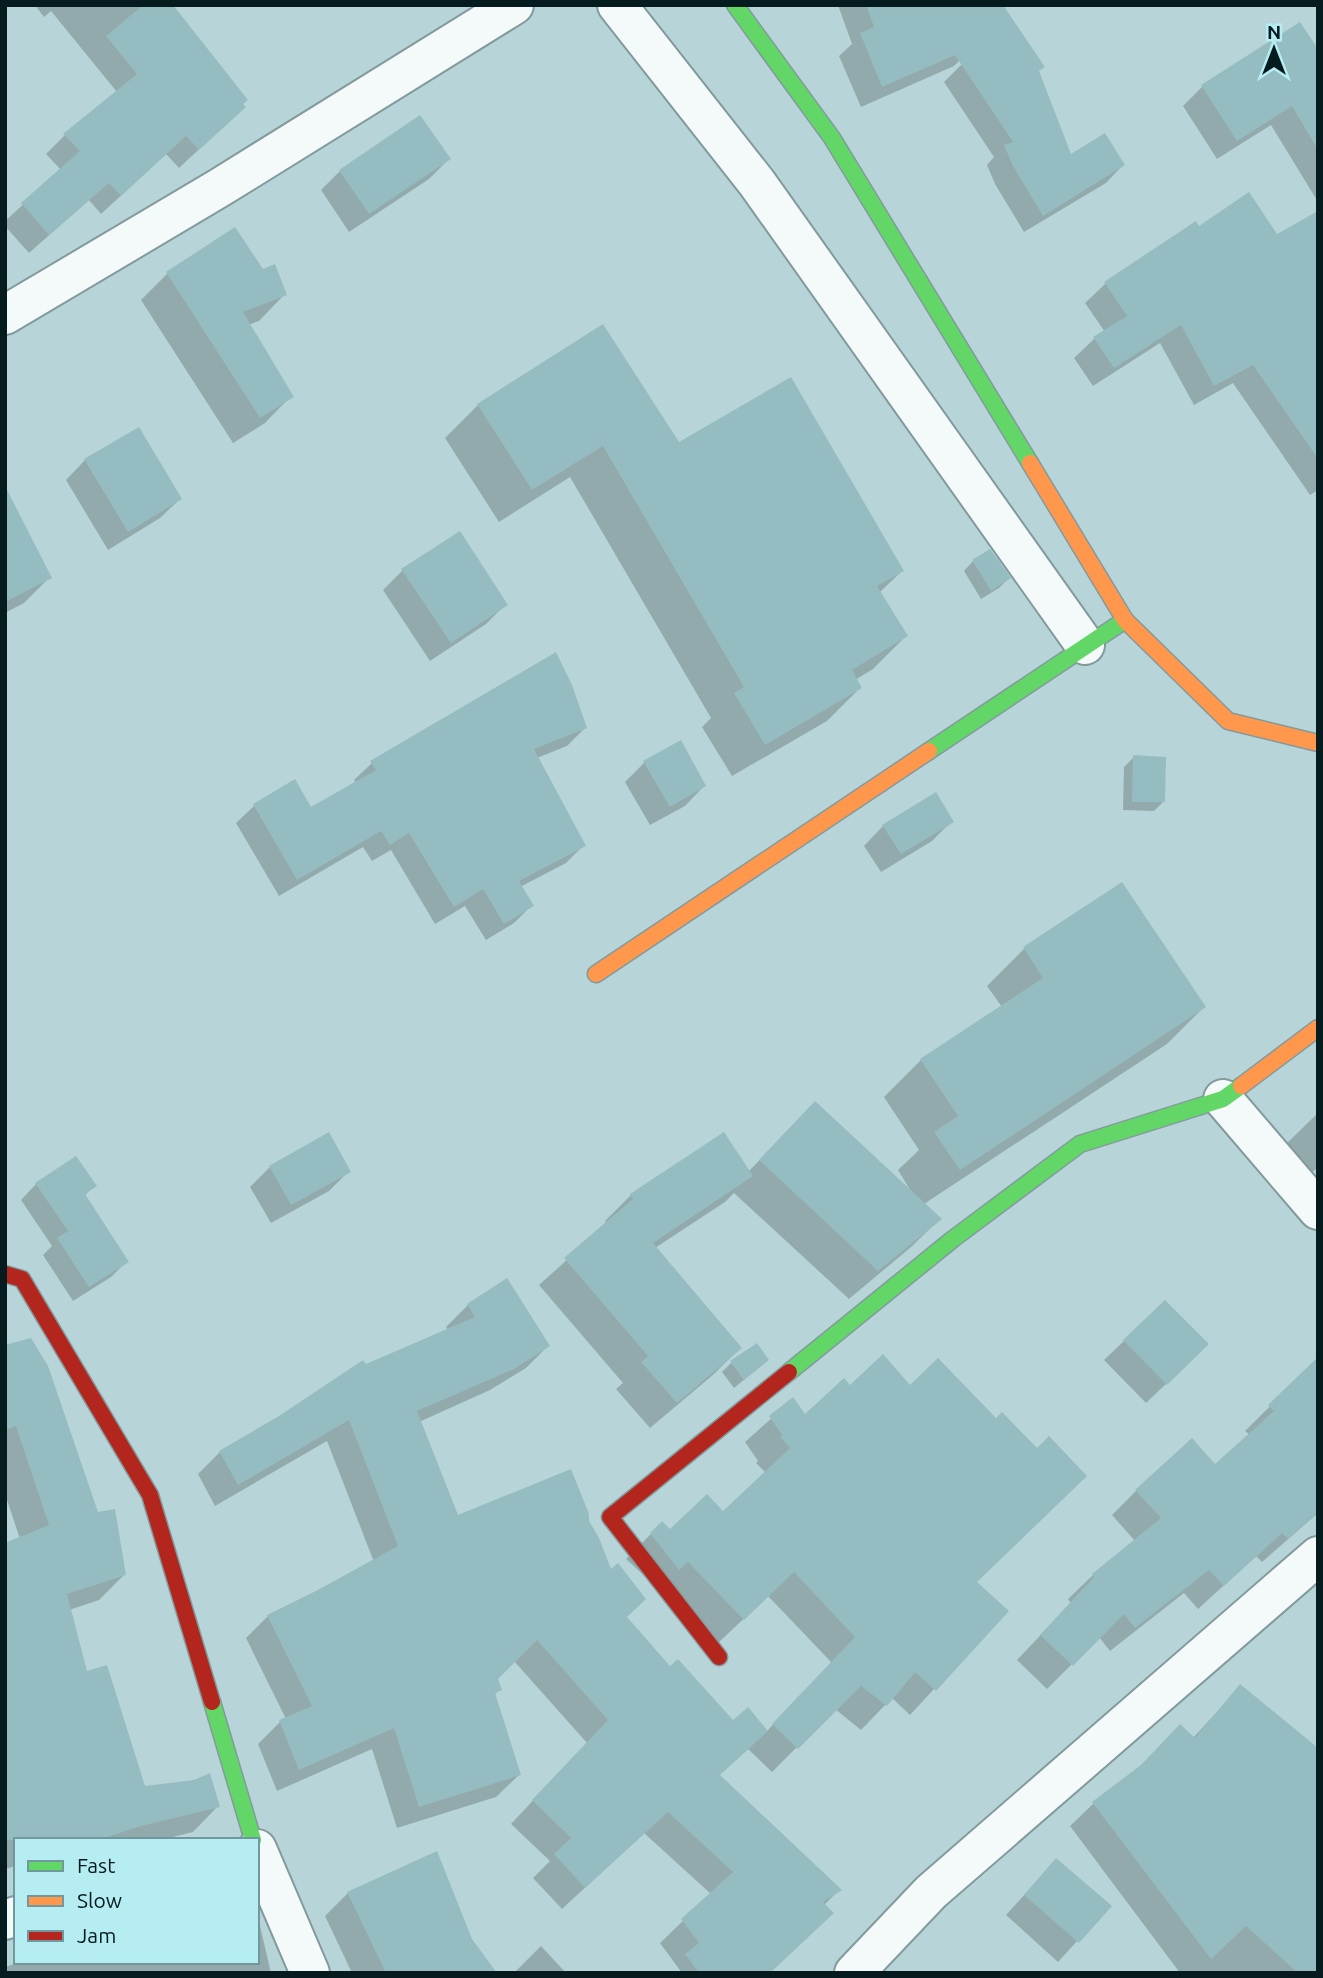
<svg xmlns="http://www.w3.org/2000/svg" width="1323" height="1978" font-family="Ubuntu,sans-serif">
	<rect width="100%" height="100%" fill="#b7d5d8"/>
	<g fill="#0003">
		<polygon points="35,5 171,5 244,107 179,168 166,154 101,214 89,200 29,253 5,226 5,221 61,170 46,154 65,135 117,92 51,11 44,17"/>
		<polygon points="838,5 958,5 976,45 954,66 861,107 839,56 852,44"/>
		<polygon points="1318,52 1318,202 1271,125 1217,159 1183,106 1203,86"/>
		<polygon points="962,64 1037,72 1070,156 1123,165 1106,183 1024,232 995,184 987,165 994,157 944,82"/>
		<polygon points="449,159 429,179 349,232 321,190 340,171"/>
		<polygon points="1198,228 1276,236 1318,282 1318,490 1310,495 1233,383 1194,405 1160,343 1093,386 1074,358 1094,339 1105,332 1085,303 1105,284"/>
		<polygon points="262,271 285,294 259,321 248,325 291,396 265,423 233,443 141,300 167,274"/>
		<polygon points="478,405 678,444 902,571 879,593 906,636 873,669 855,680 860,688 827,721 732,776 702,727 711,718 570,477 499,522 445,438"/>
		<polygon points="85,460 180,499 160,518 108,550 66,480"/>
		<polygon points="5,490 50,577 24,603 5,613"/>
		<polygon points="460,533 506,604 486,624 430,661 383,590 402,571"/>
		<polygon points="973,561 1009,578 999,588 981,599 964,571"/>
		<polygon points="585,728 567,746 537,758 584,845 566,863 520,887 531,906 514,923 486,940 465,906 435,924 391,850 372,861 363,847 279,896 236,823 254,806 295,782 311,809 356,783 354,780 372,763"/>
		<polygon points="1134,757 1163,802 1154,811 1123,810 1124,767"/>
		<polygon points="645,762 704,786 685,806 650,825 625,782"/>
		<polygon points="952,821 932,841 881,872 864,846 883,826"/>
		<polygon points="1024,949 1204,1007 1167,1044 924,1204 940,1219 911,1247 849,1299 734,1193 725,1202 655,1248 740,1348 714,1374 650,1428 616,1389 623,1383 539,1285 607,1224 605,1221 631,1195 748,1172 787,1132 912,1193 898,1170 919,1150 884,1097 921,1060 1002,1007 987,986"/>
		<polygon points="1318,1113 1318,1168 1312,1172 1286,1144"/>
		<polygon points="270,1167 349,1171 329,1191 271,1223 250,1187"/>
		<polygon points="36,1184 94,1186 84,1196 127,1261 111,1277 73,1301 43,1255 52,1246 21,1200"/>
		<polygon points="468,1305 548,1346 526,1368 490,1390 419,1422 457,1518 587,1521 625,1618 669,1669 733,1723 767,1731 832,1663 768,1596 718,1643 626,1559 651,1534 670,1531 723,1513 766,1473 756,1463 758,1461 745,1442 793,1399 804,1417 1006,1611 910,1715 892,1698 861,1730 835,1709 772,1772 748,1749 718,1776 839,1890 824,1905 769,1973 682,1973 660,1943 711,1894 644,1833 562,1909 533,1878 550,1861 511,1824 587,1743 514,1661 496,1679 500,1689 494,1695 519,1775 496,1797 397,1828 372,1749 277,1791 258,1744 280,1722 286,1719 246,1638 268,1616 374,1562 327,1441 215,1506 198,1474 220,1452 365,1366 448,1330 446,1327"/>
		<polygon points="1124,1341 1187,1364 1146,1403 1104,1360"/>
		<polygon points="5,1347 97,1514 124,1575 99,1600 69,1610 86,1673 143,1788 218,1806 193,1832 161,1840 16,1840 16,1866 5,1869 5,1545 20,1539 5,1494"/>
		<polygon points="1318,1359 1318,1513 1262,1562 1256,1556 1198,1609 1184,1593 1110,1651 1099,1637 1047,1689 1017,1660 1071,1603 1068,1599 1093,1575 1135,1541 1112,1515 1136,1491 1215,1466 1250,1435 1245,1431"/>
		<polygon points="732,1362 757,1369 734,1388 722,1372"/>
		<polygon points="1240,1687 1318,1973 1180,1973 1070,1826 1094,1803 1193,1738"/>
		<polygon points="1056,1860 1109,1906 1058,1962 1006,1915"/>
		<polygon points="348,1893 471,1940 494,1973 352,1973 325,1916"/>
		<polygon points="257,1913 271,1973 5,1973 5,1967 21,1962 257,1962"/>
		<polygon points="541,1946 566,1973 514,1973"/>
	</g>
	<g fill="#95bcc0">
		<polygon points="143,5 173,5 248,100 243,104 246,107 199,150 186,136 121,196 109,183 49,235 21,203 80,151 63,134 137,74 106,36"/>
		<polygon points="866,5 1003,5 1045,67 1039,71 1071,154 1105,133 1125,165 1043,216 1013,166 1004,145 1013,142 955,55 882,87 860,33 874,27"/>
		<polygon points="1300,22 1318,49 1318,150 1292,106 1237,141 1201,85"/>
		<polygon points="420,115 451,159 369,214 339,170"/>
		<polygon points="1249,192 1277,234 1318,211 1318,459 1253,365 1214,386 1181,325 1114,368 1093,337 1127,316 1104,282 1196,221 1199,226"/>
		<polygon points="235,227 263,269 275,264 287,295 243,312 294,397 260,418 166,272"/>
		<polygon points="603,324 679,442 791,377 904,571 877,586 908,636 852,670 862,688 765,745 734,693 744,687 603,446 532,490 477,404"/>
		<polygon points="139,427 182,499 128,532 84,459"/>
		<polygon points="5,486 52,578 5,602"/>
		<polygon points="460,531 508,605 451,643 401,569"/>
		<polygon points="990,549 1011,578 991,591 972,560"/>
		<polygon points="556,652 572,685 587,728 534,749 586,846 519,881 534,906 504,924 483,889 454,907 409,833 390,845 381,831 297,880 253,804 295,779 311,807 376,770 370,761"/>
		<polygon points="681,740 706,786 670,807 643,761"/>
		<polygon points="1133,755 1166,757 1165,802 1132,802"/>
		<polygon points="936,792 954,822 901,854 882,825"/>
		<polygon points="1122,882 1206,1007 960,1170 934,1132 958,1116 920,1059 1043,978 1023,947"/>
		<polygon points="815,1101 942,1219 878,1271 759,1160"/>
		<polygon points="329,1132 351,1172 291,1205 269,1166"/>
		<polygon points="724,1132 753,1176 653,1243 742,1348 677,1403 641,1362 648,1356 564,1258 633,1199 630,1194"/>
		<polygon points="76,1156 97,1186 85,1194 129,1262 89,1287 57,1238 68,1231 35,1183"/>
		<polygon points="507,1278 550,1346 514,1369 417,1411 458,1515 571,1469 589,1514 589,1521 599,1538 611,1569 618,1563 646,1599 627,1617 670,1666 678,1659 733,1720 748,1707 768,1731 720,1775 842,1890 823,1902 834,1913 770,1973 699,1973 685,1954 699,1943 681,1919 733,1872 668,1812 585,1888 554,1854 571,1838 532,1800 608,1720 537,1640 498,1679 502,1690 495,1693 521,1775 419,1807 394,1728 299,1770 279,1720 312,1706 267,1615 316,1591 398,1546 349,1420 238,1485 219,1451 279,1416 363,1360 366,1364 475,1317 467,1304"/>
		<polygon points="1165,1300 1209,1344 1167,1385 1123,1340"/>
		<polygon points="31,1338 48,1366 98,1512 115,1509 126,1575 67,1594 87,1671 107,1665 145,1786 194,1780 210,1773 220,1807 141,1826 98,1840 5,1840 5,1543 49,1525 16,1426 5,1430 5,1345"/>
		<polygon points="757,1343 769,1360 744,1380 730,1361"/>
		<polygon points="883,1354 910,1385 938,1358 996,1418 1002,1412 1037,1448 1049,1436 1087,1476 977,1582 1009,1611 936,1691 915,1672 887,1706 861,1686 798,1749 772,1724 855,1637 794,1572 744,1620 688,1562 679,1570 650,1533 662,1521 670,1529 707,1494 723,1511 790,1448 780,1437 782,1435 769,1416 793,1397 805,1414 844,1378 850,1385"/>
		<polygon points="1318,1357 1318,1512 1288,1539 1282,1533 1224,1586 1209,1570 1135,1628 1124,1614 1073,1666 1040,1635 1094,1577 1092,1574 1161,1518 1135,1490 1192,1438 1215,1464 1274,1411 1268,1405"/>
		<polygon points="1240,1684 1318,1748 1318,1973 1298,1973 1246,1926 1211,1959 1092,1802 1141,1765 1180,1724 1195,1738"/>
		<polygon points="437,1851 472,1939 497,1973 386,1973 347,1892"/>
		<polygon points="1056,1858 1112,1906 1079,1943 1024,1895"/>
	</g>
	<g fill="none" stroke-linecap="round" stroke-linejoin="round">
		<defs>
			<g id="street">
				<polyline points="617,5 757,183 1085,645"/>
				<polyline points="5,315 219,188 514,5"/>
				<polyline points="1223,1099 1318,1210"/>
				<polyline points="257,1849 310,1973"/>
				<polyline points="5,1920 16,1916"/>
				<polyline points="854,1973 931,1892 1318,1556"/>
			</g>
			<g id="fast">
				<polyline points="735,5 832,138 1030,463"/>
				<polyline points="929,751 1125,620"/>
				<polyline points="789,1372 953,1239 1080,1144 1223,1099 1241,1086"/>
				<polyline points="212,1702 253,1840"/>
			</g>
			<g id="slow">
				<polyline points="1030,463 1125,620 1228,721 1318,743"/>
				<polyline points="596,974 929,751"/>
				<polyline points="1241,1086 1318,1028"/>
			</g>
			<g id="jam">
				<polyline points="5,1274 22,1279 150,1495 212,1702"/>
				<polyline points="719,1657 610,1517 789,1372"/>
			</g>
		</defs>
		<use href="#street" stroke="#839a9d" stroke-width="42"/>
		<use href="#fast" stroke="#839a9d" stroke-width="19"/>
		<use href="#slow" stroke="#839a9d" stroke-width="19"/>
		<use href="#jam" stroke="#839a9d" stroke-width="19"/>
		<use href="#street" stroke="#f4f9f9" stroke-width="38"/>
		<use href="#fast" stroke="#63d668" stroke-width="16"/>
		<use href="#slow" stroke="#ff974d" stroke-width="16"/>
		<use href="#jam" stroke="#b3261e" stroke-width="16"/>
	</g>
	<rect width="1323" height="1978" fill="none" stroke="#061b1e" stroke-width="14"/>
	<rect x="14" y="1838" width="245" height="126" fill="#b6edf3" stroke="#70999e" stroke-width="2"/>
	<rect x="28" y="1861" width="35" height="10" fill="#63d668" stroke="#70999e" stroke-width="2"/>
	<text x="77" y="1873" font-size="21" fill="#061b1e">Fast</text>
	<rect x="28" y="1896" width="35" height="10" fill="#ff974d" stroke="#70999e" stroke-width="2"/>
	<text x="77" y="1908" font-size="21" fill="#061b1e">Slow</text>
	<rect x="28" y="1931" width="35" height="10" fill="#b3261e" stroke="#70999e" stroke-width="2"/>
	<text x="77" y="1943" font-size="21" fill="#061b1e">Jam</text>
	<g transform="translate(1274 49)" stroke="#b6edf3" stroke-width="5" paint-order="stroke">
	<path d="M0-5L12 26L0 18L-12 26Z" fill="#061b1e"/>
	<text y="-10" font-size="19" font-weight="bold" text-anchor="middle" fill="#061b1e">N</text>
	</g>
</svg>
